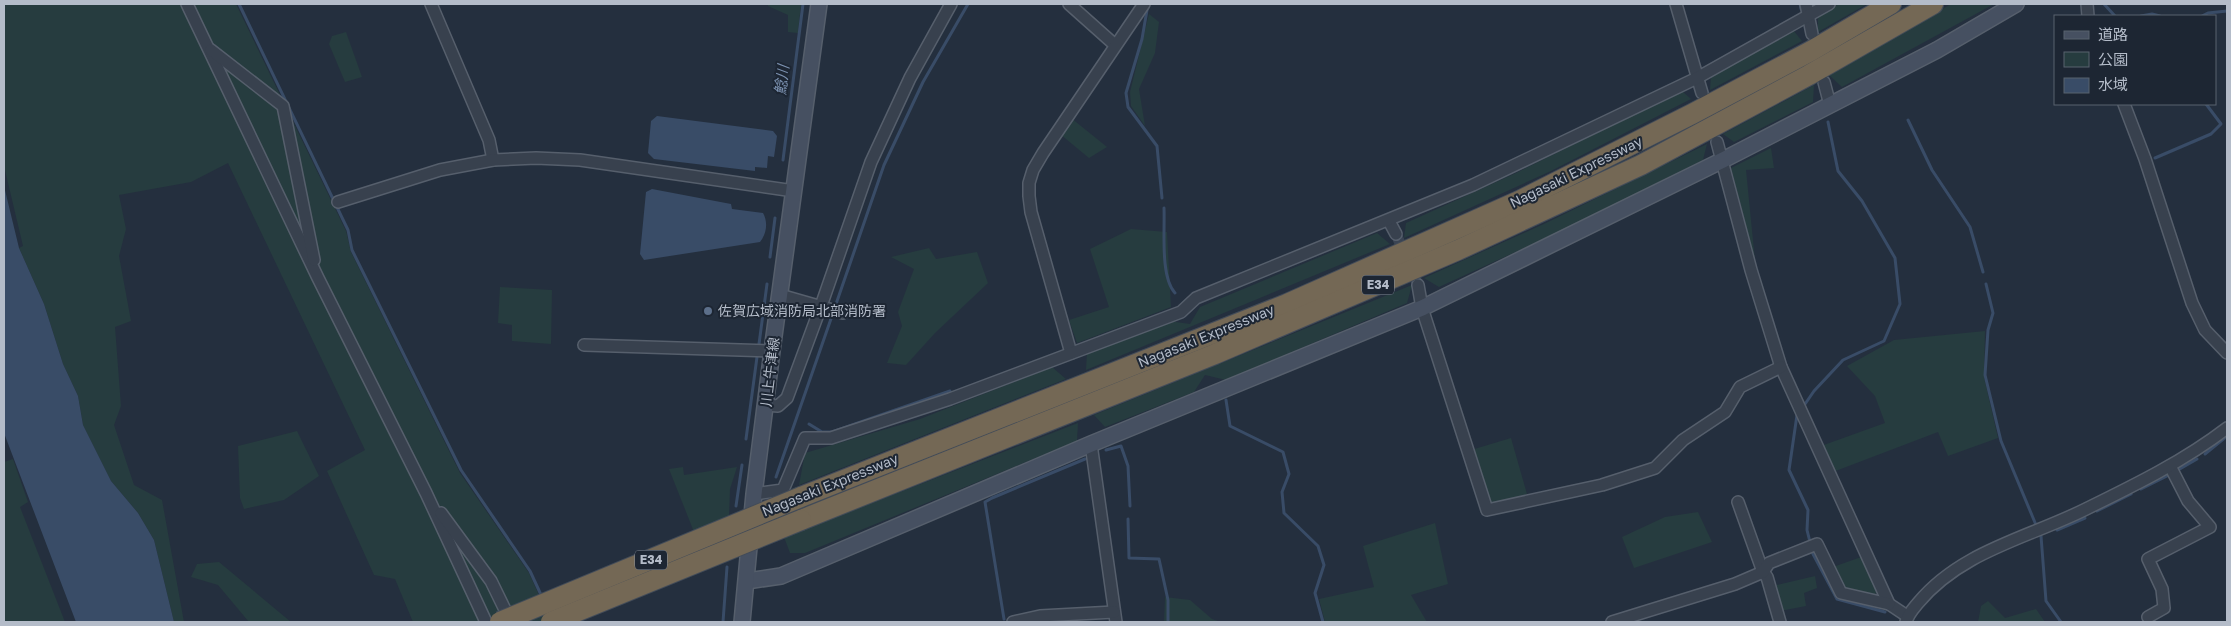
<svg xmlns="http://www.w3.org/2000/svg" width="2231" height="626" font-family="'Golos Text','Noto Sans JP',sans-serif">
	<rect width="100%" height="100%" fill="#242f3e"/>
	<g fill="#263c3f">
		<polygon points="4,4 236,4 346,231 351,252 460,473 529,573 551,622 413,622 395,579 374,575 327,471 365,450 228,163 191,182 119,195 126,229 119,256 131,321 115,327 121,406 114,425 134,485 162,500 184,622 174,622 154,540 138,513 111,481 83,425 78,396 63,364 44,304 19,248 23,246 4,166"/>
		<polygon points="768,4 801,4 798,33 788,32 788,15 768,6"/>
		<polygon points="1839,4 1867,4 1818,32 1818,16"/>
		<polygon points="1951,4 1994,4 1842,87 1829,75"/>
		<polygon points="1149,14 1159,22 1155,53 1139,89 1145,126 1131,106 1130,92"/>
		<polygon points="1793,30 1802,41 1710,90 1711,76"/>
		<polygon points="346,32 362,77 345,82 329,44 332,36"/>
		<polygon points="1814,85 1813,102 1734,142 1723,134"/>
		<polygon points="1682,91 1691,99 1551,171 1404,238 1406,223 1516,173"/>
		<polygon points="1071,118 1107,147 1089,158 1060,134"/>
		<polygon points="1707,144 1703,160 1559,232 1439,287 1424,278 1546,223"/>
		<polygon points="1771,148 1774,168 1746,170 1755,260 1731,168"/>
		<polygon points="1131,229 1167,232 1171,307 1077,343 1069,320 1109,307 1090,249"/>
		<polygon points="1377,233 1390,244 1086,370 1087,352 1169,321 1190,324 1200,307"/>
		<polygon points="929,248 936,259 977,252 988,283 935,333 906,365 887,363 902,326 898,312 914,269 891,257"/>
		<polygon points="1412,285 1407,303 1226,380 1205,375 1194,392 1105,427 1094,415"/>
		<polygon points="500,287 552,290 551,344 512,341 512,325 498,323"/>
		<polygon points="1985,331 1984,377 1998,438 1948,456 1938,432 1833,472 1821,446 1885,423 1875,396 1847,366 1894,340"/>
		<polygon points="1052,367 1066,379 799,485 805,453 920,419"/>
		<polygon points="1078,423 1077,441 805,553 790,553 784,537"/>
		<polygon points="297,431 319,476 284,500 244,509 240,498 238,446"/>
		<polygon points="1511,438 1527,494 1491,504 1471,450"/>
		<polygon points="13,459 28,502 20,507 65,622 4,622 4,462"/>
		<polygon points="683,467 684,475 737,467 730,489 729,516 694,532 669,469"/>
		<polygon points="1698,512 1712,542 1634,568 1622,537 1665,517"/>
		<polygon points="1435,523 1448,584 1411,595 1427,622 1325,622 1319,599 1374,587 1363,546"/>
		<polygon points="1864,556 1879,591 1873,595 1845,587 1833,567"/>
		<polygon points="219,562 291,622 249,622 218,585 191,577 197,564"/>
		<polygon points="1815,576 1817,588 1804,593 1806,606 1780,611 1773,586"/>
		<polygon points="1165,597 1190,600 1212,619 1221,622 1164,622"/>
		<polygon points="1988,601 2005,618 2036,609 2045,622 1978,622 1981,606"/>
	</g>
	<g fill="#394c67">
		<polygon points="657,116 773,131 777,136 774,157 768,156 767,168 755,167 755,171 654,159 648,153 651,121"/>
		<polygon points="4,186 19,248 44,304 63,364 78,396 83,425 111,481 138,513 154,540 174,622 76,622 4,433"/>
		<path d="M652,189l79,15 1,5 31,4c5,9 4,20 -3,29l-116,18 -4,-6 6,-62z"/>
	</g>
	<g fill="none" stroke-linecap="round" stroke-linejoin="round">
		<g stroke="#394c67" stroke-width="3">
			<polyline points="239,4 348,230 352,250 461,470 530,571 542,597"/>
			<polyline points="1800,4 1801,9"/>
			<polyline points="2104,4 2115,16"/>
			<polyline points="1147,10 1142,39 1126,93 1128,107 1157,146 1162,198"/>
			<polyline points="2141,16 2152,14 2160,16"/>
			<polyline points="2202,16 2208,13 2227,11"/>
			<polyline points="1908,120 1932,170 1970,227 1983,272"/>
			<polyline points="2155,158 2211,134 2221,124 2206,104"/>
			<polyline points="783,160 803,4"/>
			<path d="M1164,208c1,22 -4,69 11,85"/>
			<polyline points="770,257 775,218"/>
			<polyline points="1986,284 1993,313 1988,330 1985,375 2001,441 2036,525"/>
			<polyline points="835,307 884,165 923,82 968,4"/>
			<polyline points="759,344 767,284"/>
			<polyline points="1226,400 1230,426 1283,452 1289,474 1282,492 1284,513 1318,546 1324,565 1315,593 1323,622"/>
			<polyline points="1803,407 1814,391 1843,360 1884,341 1900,304 1895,258 1862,201 1838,171 1828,122"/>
			<polyline points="1799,412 1797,415 1789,470 1808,510 1807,530 1813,554 1837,599 1885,612"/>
			<polyline points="809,424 822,432 832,432 950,391"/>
			<polyline points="746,439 757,357"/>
			<polyline points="1106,450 1121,446 1128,466 1130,506"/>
			<polyline points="2205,454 2227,436"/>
			<polyline points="2178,470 2197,459"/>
			<polyline points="776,477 833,313"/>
			<polyline points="2141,489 2169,475"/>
			<polyline points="736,506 742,465"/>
			<polyline points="2097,511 2131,494"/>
			<polyline points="1128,519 1129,558 1159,559 1168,600 1168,622"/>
			<polyline points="2057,530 2085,518"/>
			<polyline points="2041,536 2046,601 2061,622"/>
			<polyline points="1004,619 985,502 992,498 1085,459"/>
			<polyline points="723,622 727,567"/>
		</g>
		<polyline stroke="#3a4453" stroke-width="11" stroke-dasharray="11 5.5" stroke-linecap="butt" points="1396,234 1418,285"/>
		<defs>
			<g id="street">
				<polyline points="187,4 318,278 426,493 486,622"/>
				<polyline points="431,4 489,140 493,160"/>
				<polyline points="1069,4 1115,45"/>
				<polyline points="1676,4 1702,93"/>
				<polyline points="1806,4 1812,34"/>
				<polyline points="2087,4 2088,16"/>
				<polyline points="211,50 283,106 314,260"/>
				<polyline points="1824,82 1830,105"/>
				<polyline points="2124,104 2145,159 2192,303 2205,330 2227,353"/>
				<polyline points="1717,142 1751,270 1781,367 1889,604 1907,616"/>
				<polyline points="338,202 440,170 493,160 536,158 580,160 794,191"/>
				<polyline points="1389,221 1396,234"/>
				<polyline points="1418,285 1422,308 1487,510 1602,485 1655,468 1683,440 1725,412 1740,387 1781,367"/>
				<polyline points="780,295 843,313"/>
				<polyline points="584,345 772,351"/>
				<polyline points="1071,353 1031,212 1029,196 1029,183 1033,170 1043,153 1144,4"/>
				<polyline points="765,405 778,406 787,398 821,306 871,162 910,78 951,4"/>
				<polyline points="1091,444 1116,622"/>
				<polyline points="754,494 783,490 805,438 831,438 950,399 1181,312 1196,298 1473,185 1697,78 1829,4"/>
				<polyline points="1738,502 1763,572 1767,577 1780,622"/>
				<polyline points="441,513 491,581 511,622"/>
				<polyline points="2148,617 2164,608 2162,589 2148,559 2210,527 2188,501 2170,466"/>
				<polyline points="1013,622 1040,616 1114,612"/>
				<polyline points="1612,622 1735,584 1763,572 1769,563 1817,544 1841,593 1889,604"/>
				<path d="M1906,622c2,-8 7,-13 12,-19 43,-52 110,-65 168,-94 49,-24 98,-48 141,-81"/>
			</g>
			<g id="secondary">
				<polyline points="747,581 781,576 1091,444 1422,308 1723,160 1937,50 2016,4"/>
				<polyline points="742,622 754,494 772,351 819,4"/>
			</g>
			<g id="highway">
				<polyline points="801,497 1287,304 1519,201 1692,114 1811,51 1891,4"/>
				<polyline points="801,520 1215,354 1458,250 1641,165 1809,75 1933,4"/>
			</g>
		</defs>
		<use href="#street" stroke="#565f6c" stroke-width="14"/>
		<use href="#secondary" stroke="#565f6c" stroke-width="18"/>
		<use href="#highway" stroke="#434c59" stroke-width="22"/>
		<use href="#street" stroke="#38414e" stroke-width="11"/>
		<use href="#secondary" stroke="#465061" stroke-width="15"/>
		<use href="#highway" stroke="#746855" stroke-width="20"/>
		<defs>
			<g id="highway-bridge">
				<polyline points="500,622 801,497"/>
				<polyline points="551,622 801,520"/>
			</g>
		</defs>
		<use href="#highway-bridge" stroke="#434c59" stroke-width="22" stroke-linecap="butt"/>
		<use href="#highway-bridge" stroke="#746855" stroke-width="20"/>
	</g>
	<circle fill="#5c6f8a" stroke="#1d2633" stroke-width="2" cx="708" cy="311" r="5"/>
	<g text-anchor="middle" stroke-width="4" stroke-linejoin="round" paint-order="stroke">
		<g fill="#1d2633" stroke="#878f9c" stroke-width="1">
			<rect x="1362" y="275.5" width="32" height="19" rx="4"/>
			<rect x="635" y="550.5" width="32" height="19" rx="4"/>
		</g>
		<g font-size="12" font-weight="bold" fill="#b4bcc9">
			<text x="1378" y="289">E34</text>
			<text x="651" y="564">E34</text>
		</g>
		<g font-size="14" fill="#b4bcc9" stroke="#1d2633">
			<text transform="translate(1576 172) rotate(-26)" y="5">Nagasaki Expressway</text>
			<text transform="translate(1206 336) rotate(-22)" y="5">Nagasaki Expressway</text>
			<text transform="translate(770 372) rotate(-83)" y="5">川上牛津線</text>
			<text transform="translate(830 485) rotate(-22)" y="5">Nagasaki Expressway</text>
		</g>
		<g font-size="14" fill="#b4bcc9" stroke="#1d2633" text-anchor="start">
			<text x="718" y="316">佐賀広域消防局北部消防署</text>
		</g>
		<g font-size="15" font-style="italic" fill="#7c92b1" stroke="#1d2633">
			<text transform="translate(782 80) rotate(-83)" y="5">鯰川</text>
		</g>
	</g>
	<rect width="2231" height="626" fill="none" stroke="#b4bcc9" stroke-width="10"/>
	<rect x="2054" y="15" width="162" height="90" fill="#1d2633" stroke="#59626f"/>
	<rect x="2064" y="31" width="25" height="8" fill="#465061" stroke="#59626f"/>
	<text x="2098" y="40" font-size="15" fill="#b4bcc9">道路</text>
	<rect x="2064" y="52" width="25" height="15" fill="#263c3f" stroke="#59626f"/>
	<text x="2098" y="65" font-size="15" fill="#b4bcc9">公園</text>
	<rect x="2064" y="78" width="25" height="15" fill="#394c67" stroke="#59626f"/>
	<text x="2098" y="90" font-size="15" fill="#b4bcc9">水域</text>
</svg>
